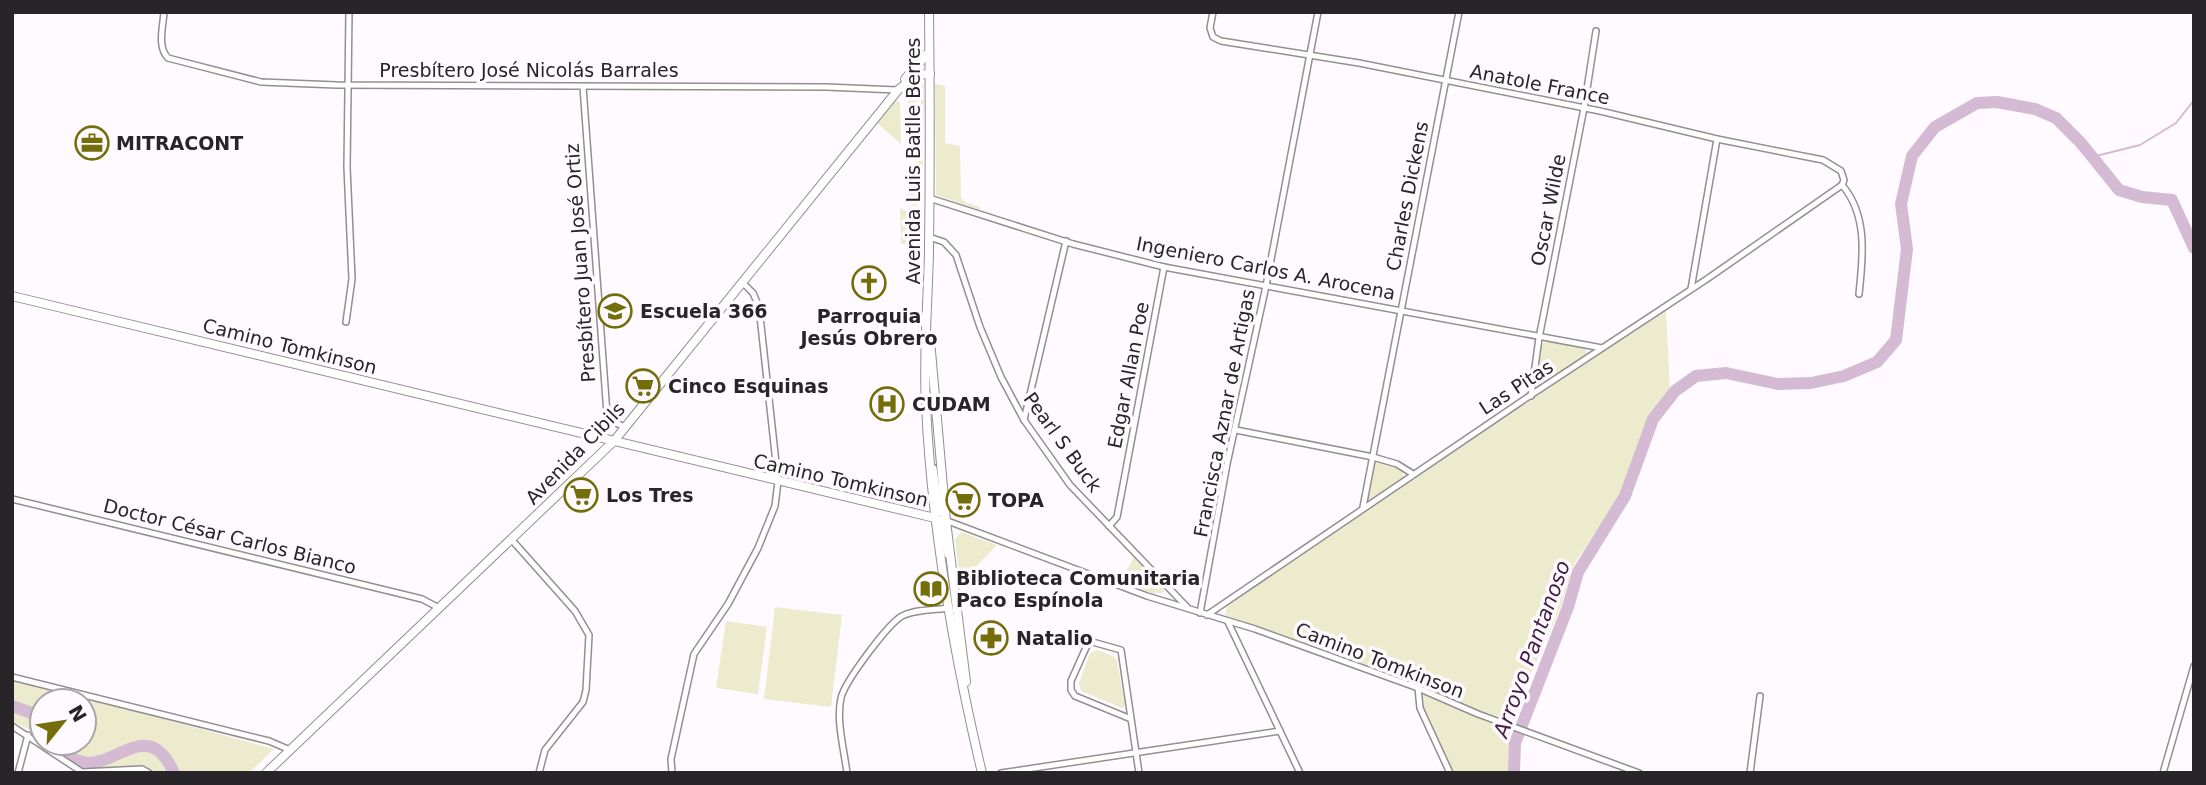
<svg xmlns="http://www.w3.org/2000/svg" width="2206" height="785" font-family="'DejaVu Sans',sans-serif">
	<rect width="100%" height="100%" fill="#fffaff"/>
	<g fill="#ecebcd">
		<polygon points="918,79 924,86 922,201 915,207 907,201 906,182 917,173 917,162 920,159 921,101 918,100 911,108 908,106 909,86"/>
		<polygon points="935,84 945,86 945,143 960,146 961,198 965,202 980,207 980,210 936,195"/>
		<polygon points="898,101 900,103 901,144 877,123 893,102"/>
		<polygon points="900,208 912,214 922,211 922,245 901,244"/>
		<polygon points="1666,309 1670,390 1652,421 1642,451 1620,496 1574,564 1560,609 1520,698 1518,709 1510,720 1472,708 1225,615 1227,607 1262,582"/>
		<polygon points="1549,341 1583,346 1588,354 1536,388 1541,348 1542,344"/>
		<polygon points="1378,461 1402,470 1404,477 1369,501 1367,497 1375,463"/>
		<polygon points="961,532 997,545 960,583 955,539"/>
		<polygon points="1135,556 1163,584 1165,590 1162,593 1151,593 1120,581"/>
		<polygon points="775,607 842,615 831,707 764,699"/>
		<polygon points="726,621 767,627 758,694 716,688"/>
		<polygon points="1097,650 1113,656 1117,661 1125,706 1122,708 1081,691 1079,683 1090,653"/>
		<polygon points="12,678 274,749 249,773 151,773 146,766 85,768 74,764 46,743 84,743 84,701 42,701 42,740 25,727 12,722"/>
		<polygon points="1424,695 1510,730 1510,773 1452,773 1420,699"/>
	</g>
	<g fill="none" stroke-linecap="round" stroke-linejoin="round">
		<polyline stroke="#d4bbd3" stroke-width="2" points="2092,157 2140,145 2176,123 2194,100"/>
		<g stroke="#d4bbd3" stroke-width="12">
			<polyline points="12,706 29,712 42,720"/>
			<path d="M56,743c8,9 15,17 27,19 33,7 65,-47 91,11"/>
			<polyline points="1514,773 1515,743 1568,607 1578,572 1625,496 1653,419 1675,391 1696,376 1726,373 1778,384 1811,383 1844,376 1877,362 1896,340 1907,249 1901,204 1912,156 1935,127 1977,103 1997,102 2035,109 2056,118 2081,143 2119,190 2142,197 2172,200 2194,248"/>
		</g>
		<defs>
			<g id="street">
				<path d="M164,12c-1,15 -7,35 4,46l93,24 76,3 489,2 71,3"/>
				<polyline points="1213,12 1210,28 1213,37 1221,41 1359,63 1600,111 1717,139 1823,160 1841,171 1844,180 1842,185"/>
				<polyline points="583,87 607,414 613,422 625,427"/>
				<path d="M1842,185c26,30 21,72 17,109"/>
				<polyline points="929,198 1073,244 1164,267 1602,348"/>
				<polyline points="929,237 944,242 956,255 980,327 1001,377 1024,420 1070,485 1187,607"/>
				<polyline points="1691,289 1717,139"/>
				<polyline points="346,322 352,279 347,167 349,12"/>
				<polyline points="1531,396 1539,338 1584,108 1596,31"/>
				<polyline points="1024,420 1066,241"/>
				<polyline points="1236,430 1373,457 1397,464 1413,474"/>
				<polyline points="934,468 940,511 944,520"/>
				<polyline points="12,499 422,599 439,608"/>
				<polyline points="1363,507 1459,12"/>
				<polyline points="940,519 947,555"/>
				<polyline points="945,520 1147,596 1255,629 1418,688 1478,714 1639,773"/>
				<polyline points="1109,526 1117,517 1164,267"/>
				<polyline points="511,539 575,611 589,635 586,690 583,702 545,750 539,773"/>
				<polyline points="1200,613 1227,464 1266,286 1318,12"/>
				<polyline points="1207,615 1525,399 1707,279 1842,185"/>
				<polyline points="1228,622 1300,773"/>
				<polyline points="12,677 269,741 290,750"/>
				<polyline points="1418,688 1420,708 1450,773"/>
				<polyline points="1131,719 1075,696 1071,690 1071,681 1089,641 1121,650 1139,773"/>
				<polyline points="12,726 82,772 142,769 149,773"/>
				<polyline points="18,773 28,735"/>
				<polyline points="672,773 671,759 694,654 728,604 758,548 775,506 778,481 759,307 753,293 742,282"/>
				<path d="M847,773c-3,-24 -11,-52 -6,-75 4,-17 47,-74 61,-82 14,-7 33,-6 48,-8"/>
				<polyline points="1001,773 1280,731"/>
				<polyline points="1750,773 1760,696"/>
				<polyline points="2163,773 2194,666"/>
			</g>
			<g id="secondary">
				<path d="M929,12c1,80 1,160 0,239 -1,52 -6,103 -3,155 6,125 27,245 56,367"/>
				<polyline points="905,79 929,52"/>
				<polyline points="12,296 935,518"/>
				<polyline points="930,340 946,521 966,682"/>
				<path d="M266,773l348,-332 284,-351c12,-8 16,-17 32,-16"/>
			</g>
		</defs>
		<use href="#street" stroke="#938e92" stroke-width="8"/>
		<use href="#secondary" stroke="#938e92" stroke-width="10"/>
		<use href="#street" stroke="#fff" stroke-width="5"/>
		<use href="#secondary" stroke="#fff" stroke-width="8"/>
	</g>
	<defs>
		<symbol id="office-ring" viewBox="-11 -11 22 22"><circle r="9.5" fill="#fffaff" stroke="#736d0a" stroke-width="1.5"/><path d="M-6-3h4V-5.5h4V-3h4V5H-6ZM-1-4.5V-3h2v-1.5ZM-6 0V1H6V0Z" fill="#736d0a"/></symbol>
		<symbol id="church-ring" viewBox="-11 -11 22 22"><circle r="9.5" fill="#fffaff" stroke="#736d0a" stroke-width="1.5"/><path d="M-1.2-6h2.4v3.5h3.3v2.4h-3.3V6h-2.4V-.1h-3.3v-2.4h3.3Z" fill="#736d0a"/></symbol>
		<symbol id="school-ring" viewBox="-11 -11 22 22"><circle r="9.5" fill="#fffaff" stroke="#736d0a" stroke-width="1.5"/><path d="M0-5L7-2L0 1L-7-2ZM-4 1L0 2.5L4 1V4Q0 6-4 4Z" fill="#736d0a"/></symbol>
		<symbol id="supermarket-ring" viewBox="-11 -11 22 22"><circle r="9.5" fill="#fffaff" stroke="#736d0a" stroke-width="1.5"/><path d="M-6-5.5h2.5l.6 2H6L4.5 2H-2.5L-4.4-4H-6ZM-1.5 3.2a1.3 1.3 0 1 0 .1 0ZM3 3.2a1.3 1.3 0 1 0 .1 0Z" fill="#736d0a"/></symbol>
		<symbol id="hospital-ring" viewBox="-11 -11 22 22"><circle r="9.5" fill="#fffaff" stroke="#736d0a" stroke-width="1.5"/><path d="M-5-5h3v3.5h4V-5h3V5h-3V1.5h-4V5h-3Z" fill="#736d0a"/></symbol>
		<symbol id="library-ring" viewBox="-11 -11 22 22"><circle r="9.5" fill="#fffaff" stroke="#736d0a" stroke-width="1.5"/><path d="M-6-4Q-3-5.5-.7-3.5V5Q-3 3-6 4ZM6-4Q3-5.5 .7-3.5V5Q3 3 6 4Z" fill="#736d0a"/></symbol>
		<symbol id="pharmacy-ring" viewBox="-11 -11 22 22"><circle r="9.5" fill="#fffaff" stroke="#736d0a" stroke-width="1.5"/><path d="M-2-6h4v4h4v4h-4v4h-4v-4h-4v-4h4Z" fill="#736d0a"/></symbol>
	</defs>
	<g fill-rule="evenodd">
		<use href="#office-ring" x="73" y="124" width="38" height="38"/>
		<use href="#church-ring" x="850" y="264" width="38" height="38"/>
		<use href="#school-ring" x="596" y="292" width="38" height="38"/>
		<use href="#supermarket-ring" x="624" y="367" width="38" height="38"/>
		<use href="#hospital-ring" x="868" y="385" width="38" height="38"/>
		<use href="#supermarket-ring" x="562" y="476" width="38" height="38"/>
		<use href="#supermarket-ring" x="944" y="481" width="38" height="38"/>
		<use href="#library-ring" x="912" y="570" width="38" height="38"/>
		<use href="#pharmacy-ring" x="972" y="619" width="38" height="38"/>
	</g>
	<g text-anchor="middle" stroke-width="7" stroke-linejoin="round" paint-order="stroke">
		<g font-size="19" fill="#272527" stroke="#fffaff">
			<text x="529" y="77">Presbítero José Nicolás Barrales</text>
			<text transform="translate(1540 84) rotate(11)" y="7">Anatole France</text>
			<text transform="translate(913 161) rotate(-90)" y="7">Avenida Luis Batlle Berres</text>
			<text transform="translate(1407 196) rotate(-79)" y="7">Charles Dickens</text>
			<text transform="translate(1548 210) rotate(-79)" y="7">Oscar Wilde</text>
			<text transform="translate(580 263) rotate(-94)" y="7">Presbítero Juan José Ortiz</text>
			<text transform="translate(1266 268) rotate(11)" y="7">Ingeniero Carlos A. Arocena</text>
			<text transform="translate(290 346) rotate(14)" y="7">Camino Tomkinson</text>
			<text transform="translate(1128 375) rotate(-79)" y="7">Edgar Allan Poe</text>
			<text transform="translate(1516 387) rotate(-33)" y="7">Las Pitas</text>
			<text transform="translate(1224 413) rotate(-79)" y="7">Francisca Aznar de Artigas</text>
			<text transform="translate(1063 442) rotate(54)" y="7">Pearl S Buck</text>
			<text transform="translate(575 453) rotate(-46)" y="7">Avenida Cibils</text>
			<text transform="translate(841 480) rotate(13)" y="7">Camino Tomkinson</text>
			<text transform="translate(230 536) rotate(14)" y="7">Doctor César Carlos Bianco</text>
			<text transform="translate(1380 660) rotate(21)" y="7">Camino Tomkinson</text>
		</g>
		<g font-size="19" font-weight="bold" fill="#272527" stroke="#fffaff" text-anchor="start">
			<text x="116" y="150">MITRACONT</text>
			<text x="640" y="318">Escuela 366</text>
			<text x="869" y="323" text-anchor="middle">Parroquia<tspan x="869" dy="22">Jesús Obrero</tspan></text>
			<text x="668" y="393">Cinco Esquinas</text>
			<text x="912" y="411">CUDAM</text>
			<text x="606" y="502">Los Tres</text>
			<text x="988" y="507">TOPA</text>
			<text x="956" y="585">Biblioteca Comunitaria<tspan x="956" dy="22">Paco Espínola</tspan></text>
			<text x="1016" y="645">Natalio</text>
		</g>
		<g font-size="21" font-style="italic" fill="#401e40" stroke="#fffaff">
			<text transform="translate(1532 649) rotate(-70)" y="7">Arroyo Pantanoso</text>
		</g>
	</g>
	<rect width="2206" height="785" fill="none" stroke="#272527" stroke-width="28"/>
	<g transform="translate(63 722) rotate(60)"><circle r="33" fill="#fffaff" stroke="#a9a5a9" stroke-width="2"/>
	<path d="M0-5L12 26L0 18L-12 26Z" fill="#736d0a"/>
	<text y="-10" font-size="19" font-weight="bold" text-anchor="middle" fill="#272527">N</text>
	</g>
</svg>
